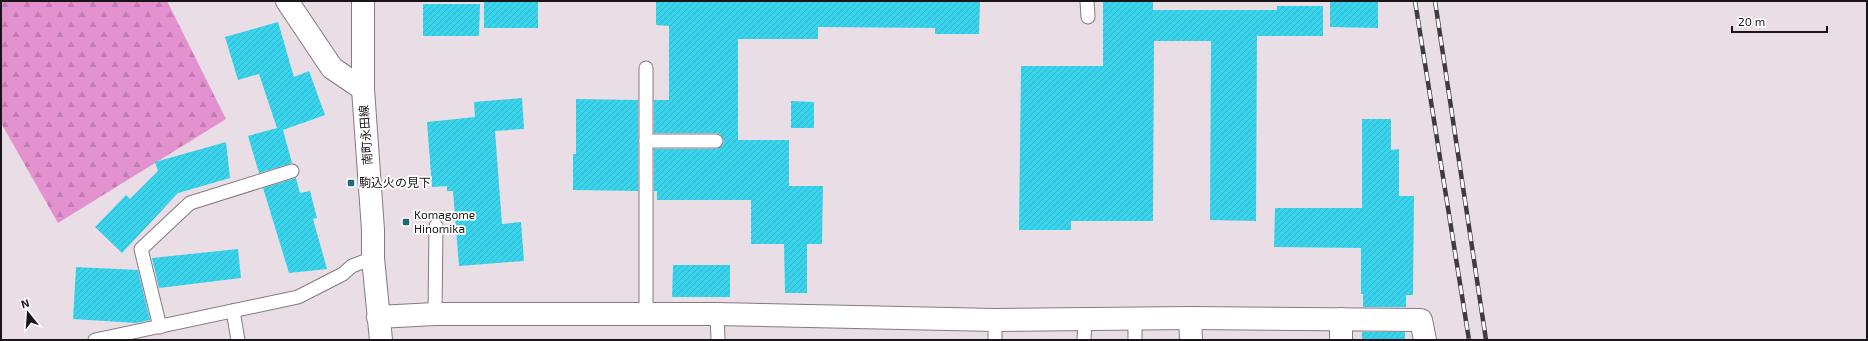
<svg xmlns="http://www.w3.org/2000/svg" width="1868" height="341" font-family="'Exo 2','Noto Sans JP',sans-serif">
	<defs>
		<pattern id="forest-firs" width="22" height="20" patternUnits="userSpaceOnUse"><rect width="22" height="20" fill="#e491d0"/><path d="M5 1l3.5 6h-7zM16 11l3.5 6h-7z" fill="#c37cb2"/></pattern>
		<pattern id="building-hatch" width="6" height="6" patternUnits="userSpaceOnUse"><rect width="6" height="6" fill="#39d4ec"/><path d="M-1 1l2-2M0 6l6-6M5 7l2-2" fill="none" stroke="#32b5ca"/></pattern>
	</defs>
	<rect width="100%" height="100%" fill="#eadee6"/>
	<polygon fill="url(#forest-firs)" points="1,1 167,1 226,119 58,223 1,123"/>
	<g fill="url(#building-hatch)">
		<rect x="484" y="1" width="54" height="27"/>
		<polygon points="656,1 980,1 979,34 935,34 935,28 818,27 818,39 738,39 738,140 789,140 789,186 823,186 822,244 807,244 807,293 785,293 784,244 751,244 751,200 657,200 657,191 654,191 654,149 716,149 723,145 724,141 720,134 716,133 654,133 654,100 669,100 669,26 656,25"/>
		<polygon points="1103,1 1153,1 1153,10 1277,10 1277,6 1323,6 1323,36 1257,36 1256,221 1210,220 1211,41 1154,41 1153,221 1071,221 1071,230 1019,230 1021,66 1103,66"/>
		<polygon points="1330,1 1378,1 1378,28 1330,27"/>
		<polygon points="423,4 480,4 479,36 423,36"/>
		<polygon points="278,22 294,77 309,71 325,115 283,130 292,163 259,173 248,136 277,128 259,74 238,80 225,37"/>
		<polygon points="522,98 524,129 495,131 502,224 521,222 524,261 459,266 453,191 447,191 447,186 432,187 427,122 475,117 474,102"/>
		<polygon points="576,99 638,100 638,191 573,190 573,154 576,154"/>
		<polygon points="791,101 814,102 814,128 791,128"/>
		<polygon points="1362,119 1391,119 1391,150 1399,149 1399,196 1414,196 1413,295 1406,295 1406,307 1363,307 1363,294 1361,294 1361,248 1274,247 1275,208 1362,208"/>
		<polygon points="226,142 230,178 178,193 122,253 95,227 126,195 130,199 158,171 155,162"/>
		<polygon points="296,178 300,193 310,191 317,218 313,219 327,269 289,273 263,188"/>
		<polygon points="238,249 241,278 159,288 152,258"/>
		<polygon points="673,265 730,265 730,297 672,297"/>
		<polygon points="76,267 138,270 150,320 136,323 73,319"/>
		<rect x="1362" y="332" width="43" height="8"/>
	</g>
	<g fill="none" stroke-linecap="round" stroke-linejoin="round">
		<defs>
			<g id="lane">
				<polyline points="1087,1 1088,17"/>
				<polyline points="646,68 646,315"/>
				<polyline points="646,141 716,141"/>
				<polyline points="233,311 238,340"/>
				<polyline points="435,314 436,226"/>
				<polyline points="717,314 718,340"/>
				<polyline points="995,320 995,340"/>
				<polyline points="160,327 141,249 190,203 292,171"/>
				<polyline points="95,340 298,297 343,274 352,266 373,258"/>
				<polyline points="1084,340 1085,320"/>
				<polyline points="1135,340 1135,319"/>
			</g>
			<g id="street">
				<polyline points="287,1 332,68 363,89"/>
				<polyline points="378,317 435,314 717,314 995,320 1190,318 1421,320 1425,340"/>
				<polyline points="1190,318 1191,340"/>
				<polyline points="1341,340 1341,319"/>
			</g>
			<polyline id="secondary" points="363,1 363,89 373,230 373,258 381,340"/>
		</defs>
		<use href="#lane" stroke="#857a82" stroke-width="15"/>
		<use href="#street" stroke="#857a82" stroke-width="24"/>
		<use href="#secondary" stroke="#857a82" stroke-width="24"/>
		<use href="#lane" stroke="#fff" stroke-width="13"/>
		<use href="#street" stroke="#fff" stroke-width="22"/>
		<use href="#secondary" stroke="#fff" stroke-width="22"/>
		<defs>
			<g id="rail">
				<polyline points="1415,1 1469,340"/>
				<polyline points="1435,1 1486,340"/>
			</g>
		</defs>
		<use href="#rail" stroke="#413b3f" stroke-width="4.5"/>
		<use href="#rail" stroke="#fff" stroke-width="3" stroke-dasharray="9" stroke-linecap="butt"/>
	</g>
	<g fill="#226b76" stroke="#fff" stroke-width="1.5">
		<rect x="347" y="179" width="8" height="8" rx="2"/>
		<rect x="402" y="218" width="8" height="8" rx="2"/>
	</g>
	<g text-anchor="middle" stroke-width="3.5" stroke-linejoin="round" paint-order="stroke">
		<g font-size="12" fill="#181417" stroke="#fff">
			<text transform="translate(366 135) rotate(-94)" y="4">南町永田線</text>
		</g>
		<g font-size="12" fill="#181417" stroke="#fff" text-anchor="start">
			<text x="359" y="187">駒込火の見下</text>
			<text x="414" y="219">Komagome<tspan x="414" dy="14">Hinomika</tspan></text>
		</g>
	</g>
	<rect width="1868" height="341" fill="none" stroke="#181417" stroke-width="4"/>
	<g transform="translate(28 313) rotate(343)" stroke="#ffffff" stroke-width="3" paint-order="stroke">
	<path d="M0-3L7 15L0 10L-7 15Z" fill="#181417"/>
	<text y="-6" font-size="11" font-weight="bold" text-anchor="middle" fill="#181417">N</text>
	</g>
	<path d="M1732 26v6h95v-6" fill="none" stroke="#181417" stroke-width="2"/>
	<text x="1738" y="26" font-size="12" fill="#181417" stroke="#ffffff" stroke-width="3" paint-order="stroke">20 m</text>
</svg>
